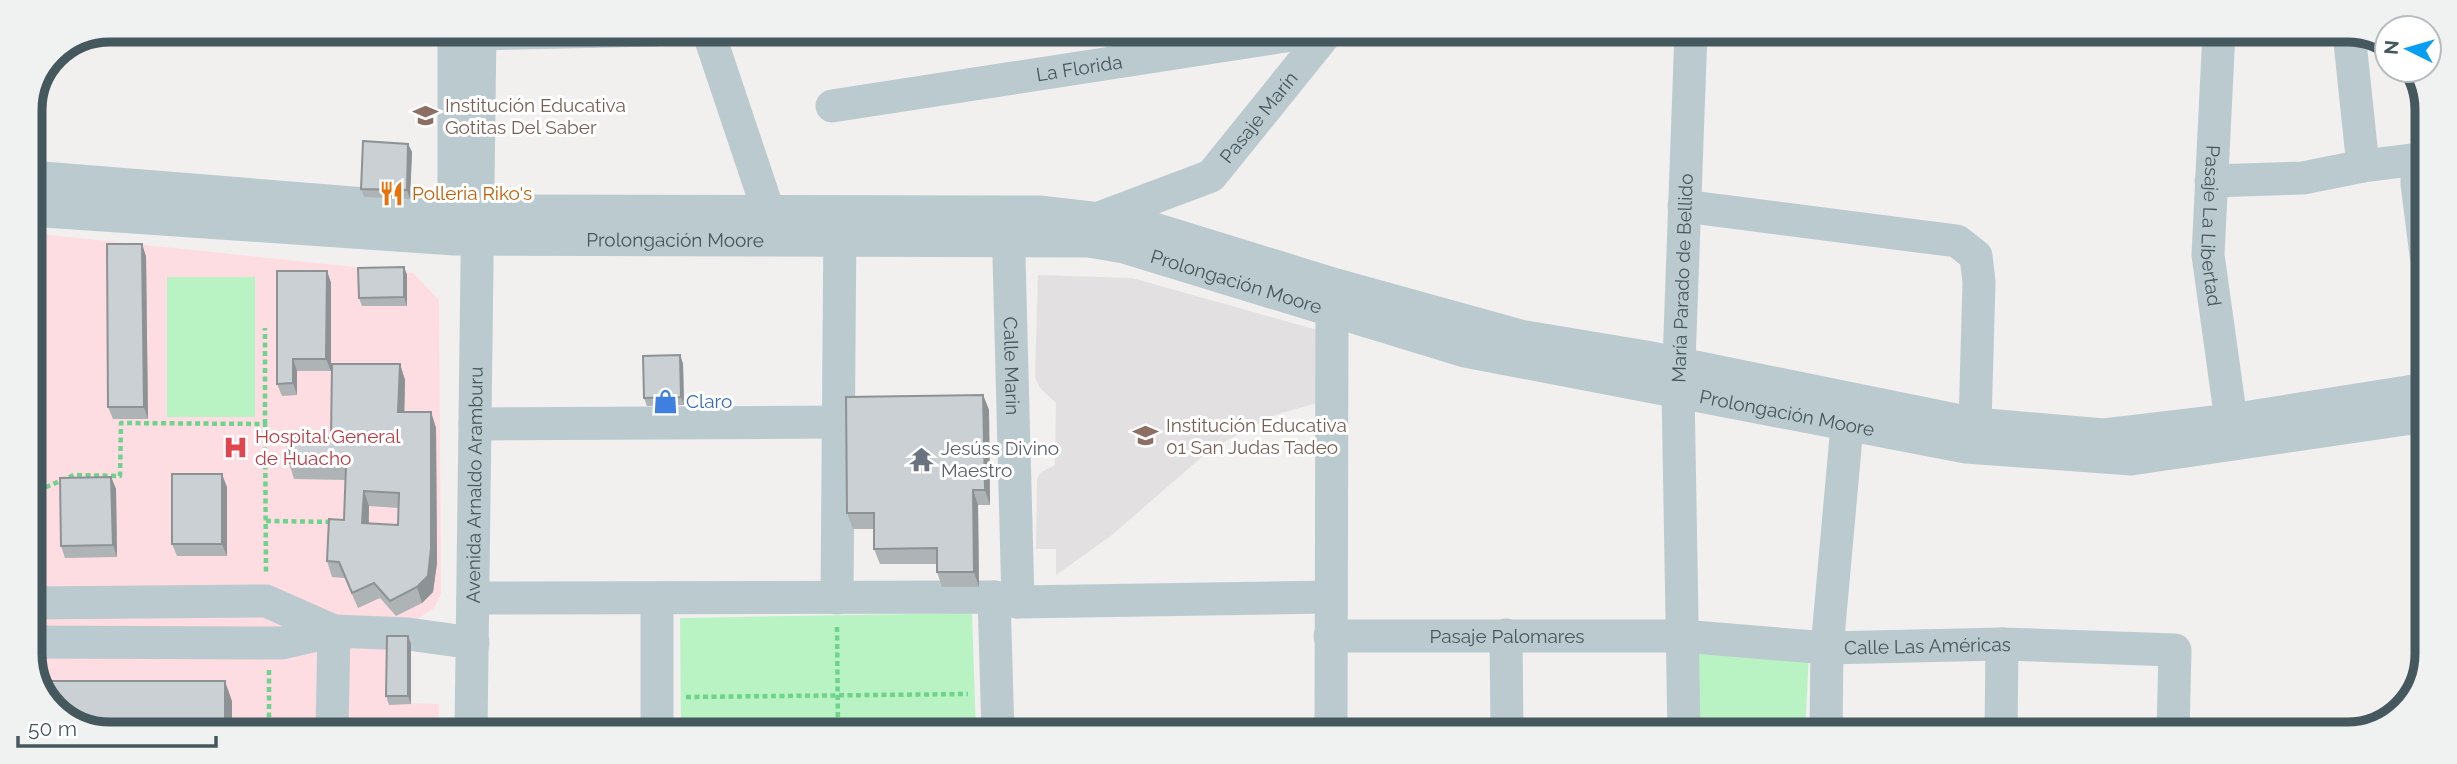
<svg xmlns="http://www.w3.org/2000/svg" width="2457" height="764" font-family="Raleway,sans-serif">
	<rect width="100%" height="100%" fill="#f2efef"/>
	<polygon fill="#e3e0e2" points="1038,275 1132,278 1321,331 1320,402 1275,415 1211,449 1112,535 1056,575 1056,549 1036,549 1037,480 1040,473 1055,465 1056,403 1040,388 1035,378"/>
	<polygon fill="#fddde1" points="30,233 413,273 439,300 441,594 434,608 407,626 407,703 439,704 439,732 89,731 47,703 30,660"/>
	<g fill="#b9f3c4">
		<rect x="167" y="277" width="88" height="140"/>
		<polygon points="972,613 976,733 681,732 680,618"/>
		<polygon points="1809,653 1805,734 1696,733 1697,654"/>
	</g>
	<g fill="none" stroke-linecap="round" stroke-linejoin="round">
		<g stroke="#6ed48d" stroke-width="4.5" stroke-dasharray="5 3.5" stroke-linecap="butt">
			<polyline points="265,424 265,328"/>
			<polyline points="30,494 74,475 120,476 121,423 265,424 266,573"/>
			<polyline points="266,521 335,522"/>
			<polyline points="837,627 838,732"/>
			<polyline points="269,670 269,732"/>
			<polyline points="686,697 968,694"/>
		</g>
		<g stroke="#bbcacf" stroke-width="33">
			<polyline points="465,30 480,34 656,30"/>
			<polyline points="708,31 768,210"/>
			<path id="s1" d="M2219,32l-11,223 23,165"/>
			<polyline points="2349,33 2363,166"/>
			<path id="s2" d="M832,106l486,-75"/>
			<polyline points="2417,160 2417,184 2426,255"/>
			<polyline points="30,177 453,211 1039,212 1135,223 1336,285 1520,336 1646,357 1975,424 2104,435 2231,420 2426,389"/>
			<polyline points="2211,181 2303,178 2363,166 2427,158"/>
			<polyline points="1684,206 1957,241 1976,256 1979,282 1975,424"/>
			<path id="s3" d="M30,210l424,29 635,2 35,6 341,104 501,96 165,12 295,-43"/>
			<path id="s4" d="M1102,217l109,-41 117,-145"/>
			<path id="s5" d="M1008,219l10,383"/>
			<polyline points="454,234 454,30"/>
			<polyline points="475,424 837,422"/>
			<polyline points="994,597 998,733"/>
			<polyline points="473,598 994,597 1018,602 1329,597"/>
			<polyline points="837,598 840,219"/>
			<polyline points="657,599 657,732"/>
			<polyline points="30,603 266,601 334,631 282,643 30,642"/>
			<polyline points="1506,635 1507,733"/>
			<path id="s6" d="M1330,636h352l145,12 175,-4 173,6 -2,84"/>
			<polyline points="332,732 334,631 408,634 473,643"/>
			<path id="s7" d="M471,732l9,-702"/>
			<polyline points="1331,733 1332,311 1335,291"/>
			<path id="s8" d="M1684,733l-6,-344 13,-357"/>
			<polyline points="1826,734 1827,648 1847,426"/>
			<polyline points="2001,734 2002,644"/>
		</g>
	</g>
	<g fill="#aeb3b6" fill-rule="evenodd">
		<polygon points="408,144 412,152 410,199 364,197 361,189"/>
		<polygon points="146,256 148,419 113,419 108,407"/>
		<polygon points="404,267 407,275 407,306 362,306 359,298"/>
		<polygon points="327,271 331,283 331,371 297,371 297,395 282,396 277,384"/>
		<polygon points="680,355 683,364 684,405 647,406 644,398"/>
		<path d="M400,364l5,16 -1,32h27l5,16 1,135 -4,29 -11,11 -26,13 -16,-18 -22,10 -13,-30 -13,-1 -5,-16 17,-41 2,-40 -52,-1 -5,-16 42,-25zM369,506l30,2 -1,17 -29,-2z"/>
		<polygon points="983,395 989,410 990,505 978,505 979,587 942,587 937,572 937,564 880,564 874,549 874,529 853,529 847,513"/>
		<polygon points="111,477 116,489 117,557 65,558 61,546"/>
		<polygon points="227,487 227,556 177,556 172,544"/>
		<polygon points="408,636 411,644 411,704 389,705 386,696"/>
	</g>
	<g fill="#8d9294">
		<polygon points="408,144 412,152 410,199 407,190"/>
		<polygon points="142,244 146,256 148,419 144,407"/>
		<polygon points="404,267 407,275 407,306 404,297"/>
		<polygon points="327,271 331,283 331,371 326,359"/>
		<polygon points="680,355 683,364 684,405 681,397"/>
		<polygon points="293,359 297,371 297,395 293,383"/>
		<polygon points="400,364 405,380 404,427 398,412"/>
		<polygon points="983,395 989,410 990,505 985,490"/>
		<polygon points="431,412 436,428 437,563 433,592 422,603 417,587"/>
		<polygon points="222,474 227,487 227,556 222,544"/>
		<polygon points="111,477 116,489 117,557 113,545"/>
		<polygon points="973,490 978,505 979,587 974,572"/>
		<polygon points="364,491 369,506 368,538 362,523"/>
		<polygon points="408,636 411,644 411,704 408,696"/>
		<polygon points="225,681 232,701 232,732 225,732"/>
	</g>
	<g fill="#cad0d4" stroke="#8d9294" stroke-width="2" fill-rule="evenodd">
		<polygon points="363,141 408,144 407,190 361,189"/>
		<polygon points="107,244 142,244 144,407 108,407"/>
		<polygon points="404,267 404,297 359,298 358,268"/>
		<polygon points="277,271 327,271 326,359 293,359 293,383 277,384"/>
		<polygon points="680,355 681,397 644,398 643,356"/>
		<path d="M332,364h68l-2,48h33v136l-3,28 -11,11 -27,14 -16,-18 -22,10 -13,-31 -12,-1 2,-42 15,1 2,-55 -57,-2v-26l42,1zM364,491l35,2 -1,32 -36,-2z"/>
		<polygon points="983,395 985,490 973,490 974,572 937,572 937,548 874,549 874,513 847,513 846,397"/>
		<rect x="172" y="474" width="50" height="70"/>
		<polygon points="111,477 113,545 61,546 60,478"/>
		<polygon points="387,636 408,636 408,696 386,696"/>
		<polygon points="38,681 225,681 225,732 89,731 47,703"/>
		<rect x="609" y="725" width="21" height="7"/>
	</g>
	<defs>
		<symbol id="school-bare" viewBox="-9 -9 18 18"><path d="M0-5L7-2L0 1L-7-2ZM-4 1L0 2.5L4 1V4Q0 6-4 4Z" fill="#8d6e63" stroke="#fff" stroke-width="2.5" paint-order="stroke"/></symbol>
		<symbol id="restaurant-bare" viewBox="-9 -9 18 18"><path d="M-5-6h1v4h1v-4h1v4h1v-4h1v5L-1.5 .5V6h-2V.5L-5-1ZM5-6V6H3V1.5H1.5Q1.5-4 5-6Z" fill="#e8710a" stroke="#fff" stroke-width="2.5" paint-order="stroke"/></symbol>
		<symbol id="shop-bare" viewBox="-9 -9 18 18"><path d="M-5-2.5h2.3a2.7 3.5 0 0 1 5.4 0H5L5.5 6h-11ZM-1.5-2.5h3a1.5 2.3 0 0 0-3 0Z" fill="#3f7fe0" stroke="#fff" stroke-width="2.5" paint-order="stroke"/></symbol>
		<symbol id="hospital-bare" viewBox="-9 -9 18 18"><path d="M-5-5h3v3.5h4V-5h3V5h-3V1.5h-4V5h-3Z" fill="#e0444e" stroke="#fff" stroke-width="2.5" paint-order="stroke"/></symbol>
		<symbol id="temple-bare" viewBox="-9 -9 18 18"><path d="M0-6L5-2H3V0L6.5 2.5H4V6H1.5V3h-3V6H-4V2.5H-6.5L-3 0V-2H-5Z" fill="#6b7280" stroke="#fff" stroke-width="2.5" paint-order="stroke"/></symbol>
	</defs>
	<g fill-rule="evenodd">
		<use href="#school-bare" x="408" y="98" width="35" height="35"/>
		<use href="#restaurant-bare" x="374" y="176" width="35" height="35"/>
		<use href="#shop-bare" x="648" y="384" width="35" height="35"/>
		<use href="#school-bare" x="1128" y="418" width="35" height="35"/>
		<use href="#hospital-bare" x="218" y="430" width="35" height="35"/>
		<use href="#temple-bare" x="904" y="442" width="35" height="35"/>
	</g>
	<g text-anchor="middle" stroke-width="6" stroke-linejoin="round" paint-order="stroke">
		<g font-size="19" fill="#45585e" stroke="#fff">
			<text dy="7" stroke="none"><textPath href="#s2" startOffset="250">La Florida</textPath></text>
			<text dy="7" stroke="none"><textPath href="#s4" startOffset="192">Pasaje Marín</textPath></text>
			<text dy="7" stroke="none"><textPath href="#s1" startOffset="194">Pasaje La Libertad</textPath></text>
			<text dy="7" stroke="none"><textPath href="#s3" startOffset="646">Prolongación Moore</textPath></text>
			<text dy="7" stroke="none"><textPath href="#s8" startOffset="455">María Parado de Bellido</textPath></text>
			<text dy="7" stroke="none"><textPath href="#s3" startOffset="1213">Prolongación Moore</textPath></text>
			<text dy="7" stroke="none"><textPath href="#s5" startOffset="147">Calle Marin</textPath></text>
			<text dy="7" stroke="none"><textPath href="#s3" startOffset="1780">Prolongación Moore</textPath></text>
			<text dy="7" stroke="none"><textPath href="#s7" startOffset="247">Avenida Arnaldo Aramburu</textPath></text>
			<text dy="7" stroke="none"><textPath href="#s6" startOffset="177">Pasaje Palomares</textPath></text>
			<text dy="7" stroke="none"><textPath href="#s6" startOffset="598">Calle Las Américas</textPath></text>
		</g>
		<g font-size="19" fill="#785e54" stroke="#fff" text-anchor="start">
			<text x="445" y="112">Institución Educativa<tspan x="445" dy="22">Gotitas Del Saber</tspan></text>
			<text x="1166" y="432">Institución Educativa<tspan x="1166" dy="22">01 San Judas Tadeo</tspan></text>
		</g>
		<g font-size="19" fill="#c56008" stroke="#fff" text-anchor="start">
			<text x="412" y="200">Polleria Riko's</text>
		</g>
		<g font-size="19" fill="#366cbe" stroke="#fff" text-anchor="start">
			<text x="686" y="408">Claro</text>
		</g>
		<g font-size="19" fill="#be3a42" stroke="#fff" text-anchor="start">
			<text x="255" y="443">Hospital General<tspan x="255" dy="22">de Huacho</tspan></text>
		</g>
		<g font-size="19" fill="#5b616d" stroke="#fff" text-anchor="start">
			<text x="941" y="455">Jesúss Divino<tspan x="941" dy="22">Maestro</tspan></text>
		</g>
	</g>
	<path d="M0 0H2457V764H0ZM110 42H2347A68 68 0 0 1 2415 110V654A68 68 0 0 1 2347 722H110A68 68 0 0 1 42 654V110A68 68 0 0 1 110 42Z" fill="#f0f2f2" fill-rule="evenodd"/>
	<path fill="none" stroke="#45585e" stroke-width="9" d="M110 42H2347A68 68 0 0 1 2415 110V654A68 68 0 0 1 2347 722H110A68 68 0 0 1 42 654V110A68 68 0 0 1 110 42Z"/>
	<g transform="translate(2408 49) rotate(275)"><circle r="33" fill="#ffffff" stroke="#b5bcbf" stroke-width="2"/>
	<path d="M0-5L12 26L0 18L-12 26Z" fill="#089ef2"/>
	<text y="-10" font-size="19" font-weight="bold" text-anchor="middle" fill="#45585e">N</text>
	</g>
	<path d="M18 736v10h198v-10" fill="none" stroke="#45585e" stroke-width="3.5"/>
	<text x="28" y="736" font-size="21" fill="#45585e" stroke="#ffffff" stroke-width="5" paint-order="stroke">50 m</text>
</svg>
